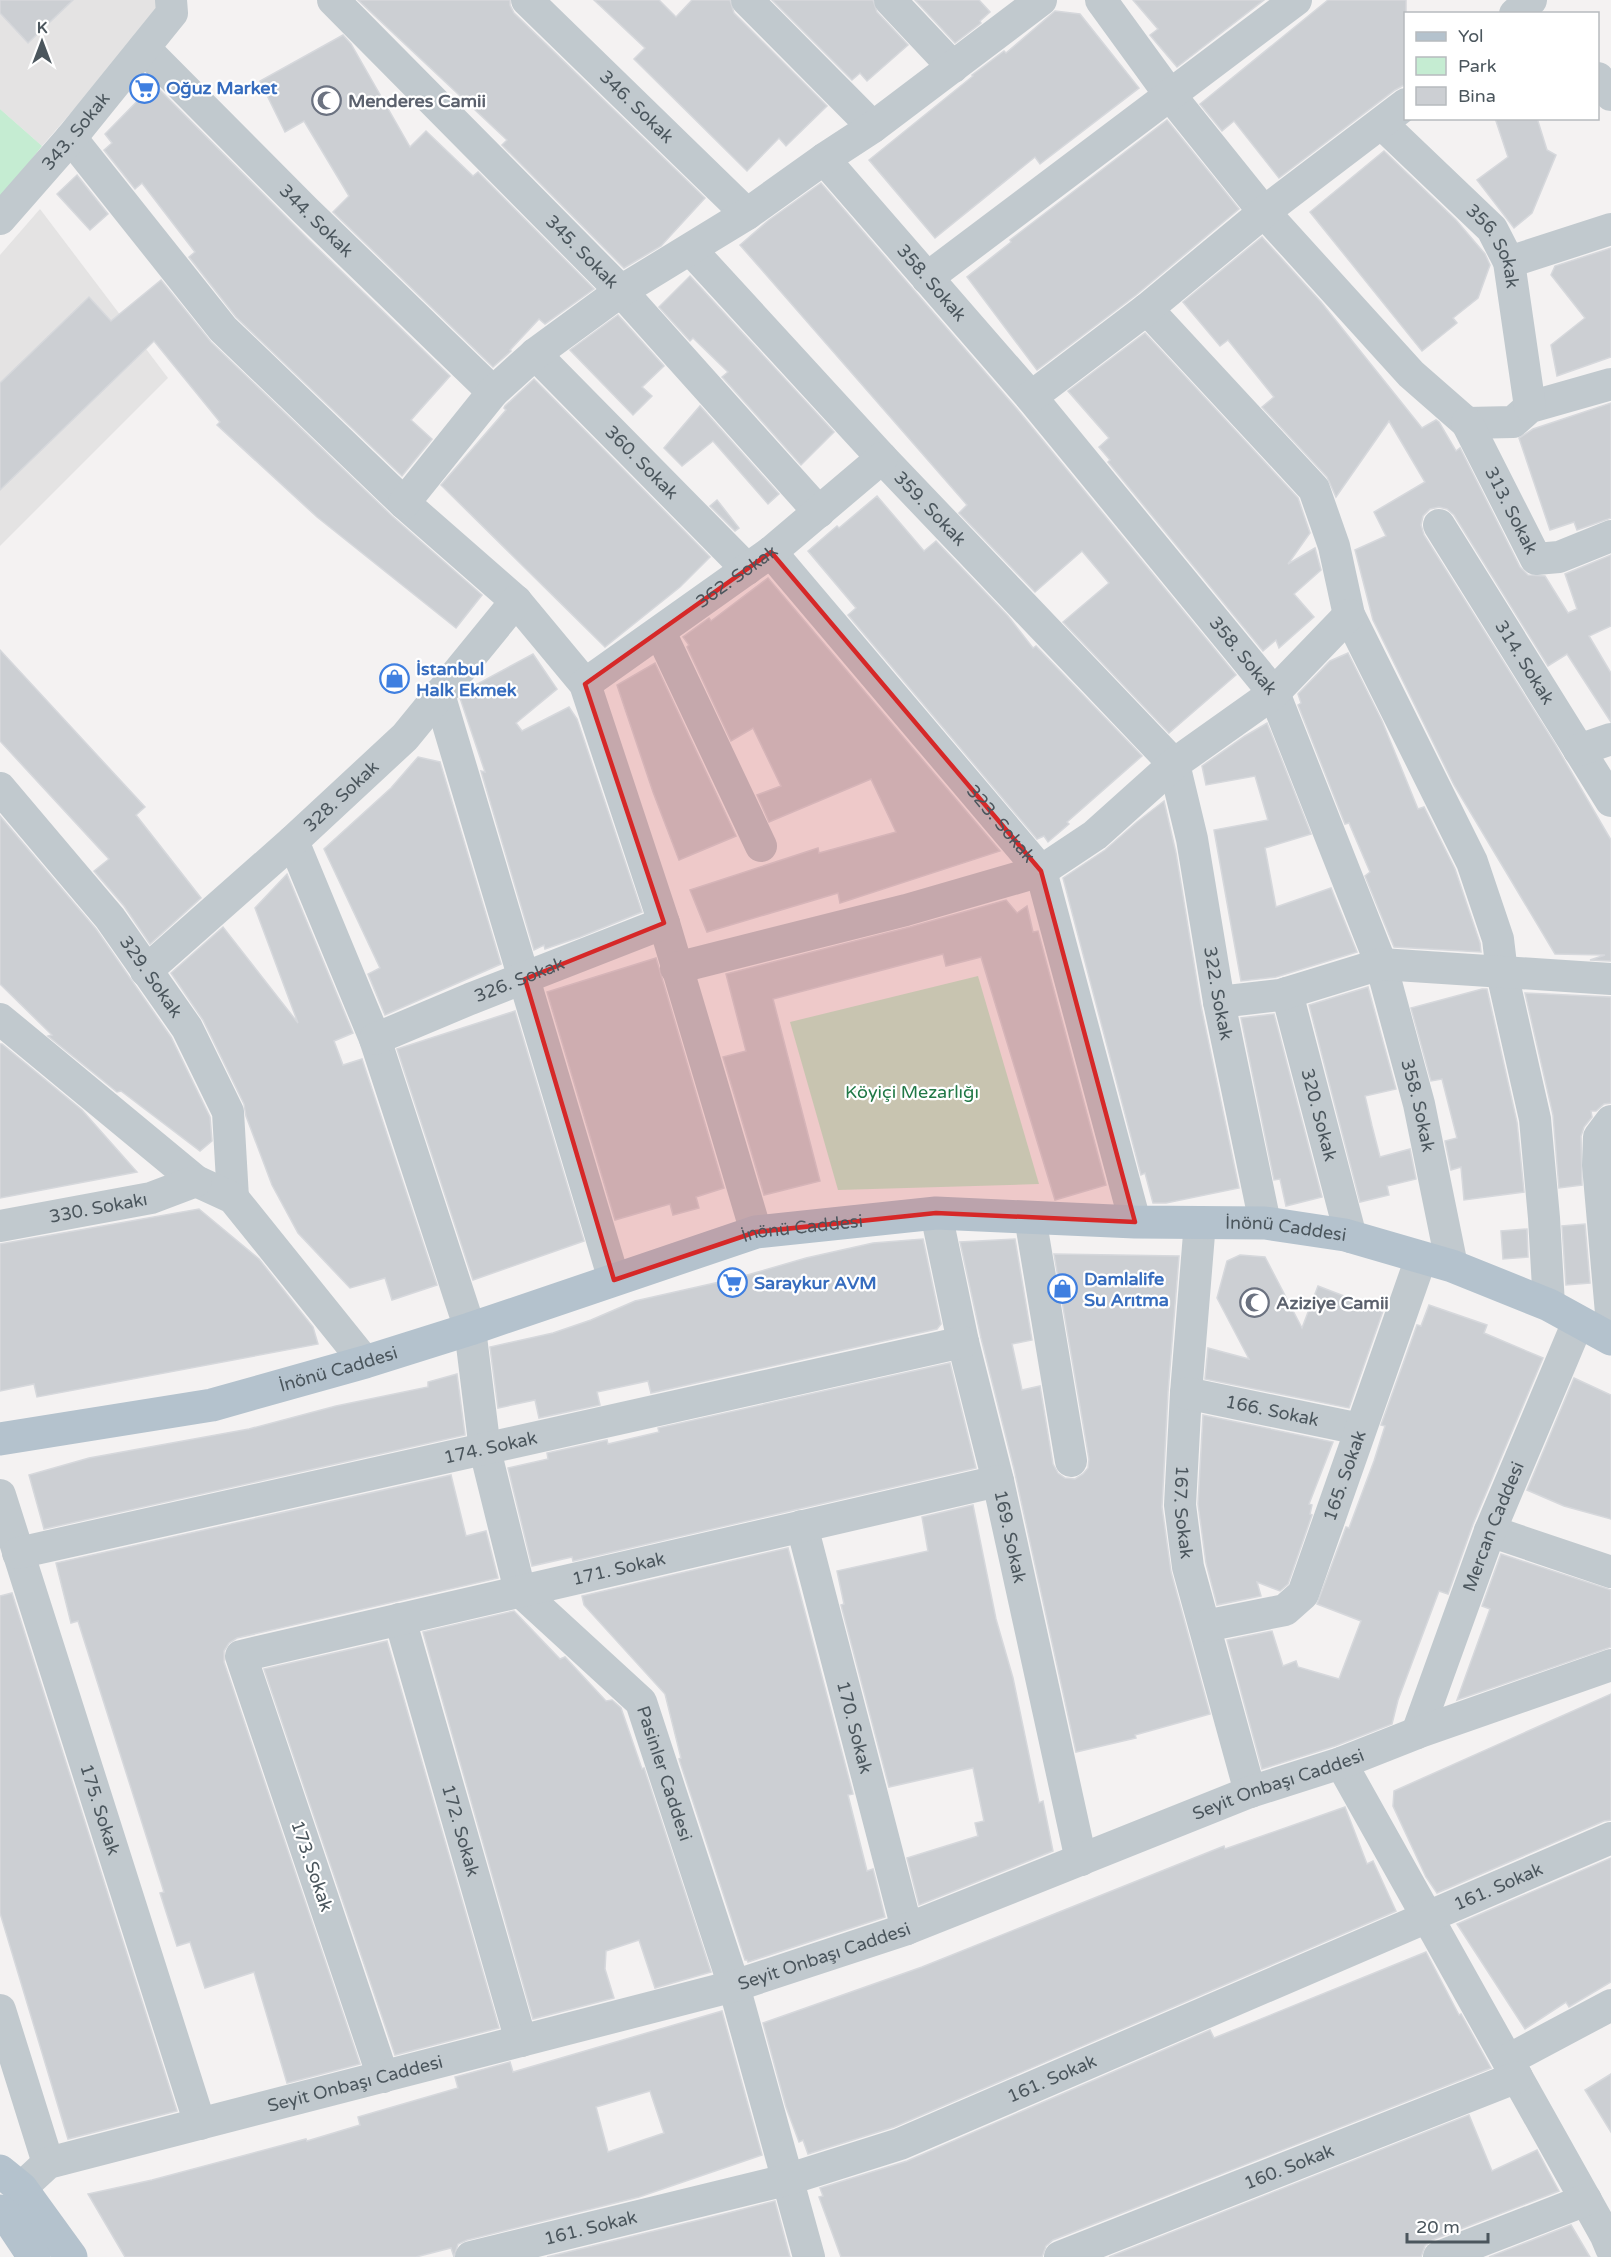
<svg xmlns="http://www.w3.org/2000/svg" width="1611" height="2257" font-family="'Varela Round',sans-serif">
	<rect width="100%" height="100%" fill="#f4f2f2"/>
	<g fill="#e4e3e3">
		<polygon points="0,0 169,0 42,146 0,109"/>
		<polygon points="40,209 168,378 0,546 0,255"/>
	</g>
	<g fill="#c5ecd2">
		<polygon points="0,109 42,146 0,200"/>
		<polygon points="978,976 1039,1184 838,1190 790,1022"/>
	</g>
	<g fill="#cccfd3" stroke="#d6d8dc" stroke-width="1.5" fill-rule="evenodd">
		<polygon points="0,0 73,0 28,43 0,13"/>
		<polygon points="358,0 510,0 510,5 514,13 705,198 661,246 624,268 502,145 507,140"/>
		<polygon points="594,0 659,0 676,17 692,0 730,0 734,13 827,106 786,146 779,138 747,171 634,59 645,48"/>
		<polygon points="772,0 873,0 877,12 908,45 867,81 860,73 852,80"/>
		<polygon points="915,0 979,0 990,12 980,21 981,23 955,43"/>
		<polygon points="1133,0 1264,0 1177,67 1150,35 1158,29"/>
		<polygon points="1328,0 1406,0 1406,84 1395,90 1279,178 1234,121 1222,131 1200,104"/>
		<polygon points="1055,11 1080,14 1139,88 1040,164 1035,157 935,238 869,160 973,76 972,75 1004,51 1006,53"/>
		<polygon points="343,35 351,44 410,147 426,131 473,176 478,172 594,289 545,324 539,319 510,350 511,351 493,367 333,212 349,196 304,121 285,132 260,81"/>
		<polygon points="154,84 308,239 450,376 411,420 432,439 402,476 236,317 189,257 195,252 142,183 135,189 104,150 112,143 105,134"/>
		<polygon points="1495,118 1537,118 1547,150 1556,155 1532,213 1514,228 1477,180 1508,157"/>
		<polygon points="1167,120 1239,209 1136,295 1037,370 967,277 1011,242 1010,240"/>
		<polygon points="1384,151 1456,220 1485,254 1490,265 1478,298 1453,318 1457,323 1422,351 1310,212"/>
		<polygon points="77,175 108,214 90,230 57,194"/>
		<polygon points="821,183 1017,409 1236,675 1169,733 1063,622 1109,583 1082,551 1035,592 959,513 967,505 961,498 740,245 769,220"/>
		<polygon points="1262,237 1321,302 1422,428 1436,420 1439,422 1456,451 1460,448 1520,567 1528,575 1545,576 1568,613 1577,609 1565,574 1611,555 1611,626 1589,636 1611,673 1611,722 1567,654 1548,666 1454,515 1447,509 1439,507 1430,509 1423,516 1421,525 1424,535 1555,744 1611,840 1611,961 1590,960 1605,955 1555,954 1454,785 1373,620 1355,550 1386,536 1374,512 1425,482 1389,421 1336,497 1327,477 1262,407 1274,397 1228,340 1220,346 1183,302"/>
		<polygon points="1611,248 1611,357 1557,376 1551,345 1585,318 1551,275 1555,266"/>
		<polygon points="690,276 834,432 801,465 724,379 722,377 728,372 693,338 690,341 659,307"/>
		<polygon points="161,280 211,342 392,516 482,595 456,628 317,517 217,425 220,422 154,341 0,490 0,383 89,297 111,321"/>
		<polygon points="618,315 664,366 642,387 652,396 633,415 570,350"/>
		<polygon points="1145,333 1298,498 1310,533 1288,564 1315,548 1321,570 1294,594 1314,617 1279,648 1276,640 1263,651 1108,462 1110,460 1099,447 1109,438 1068,391"/>
		<polygon points="534,379 710,557 680,587 605,647 441,485 506,410 504,408 505,406"/>
		<polygon points="1611,403 1611,518 1577,530 1574,522 1550,530 1519,438 1533,429"/>
		<polygon points="700,406 779,494 768,504 713,441 682,466 664,448"/>
		<polygon points="877,496 924,551 936,541 1008,616 1033,648 1036,646 1142,756 1067,822 1069,824 1048,842 1044,836 1037,839 848,615 856,608 808,551 837,526 839,528"/>
		<polygon points="717,500 739,528 735,531 710,506"/>
		<polygon points="768,578 1000,851 840,903 838,893 707,932 690,890 818,848 819,853 896,832 871,779 769,822 757,795 781,786 753,728 731,741 687,647 689,645 683,637 709,618 711,621"/>
		<polygon points="0,650 145,807 136,815 201,898 150,944 124,906 94,871 109,859 0,741"/>
		<polygon points="1348,653 1382,721 1418,809 1424,807 1455,869 1480,943 1481,952 1394,947 1365,876 1370,872 1349,823 1345,824 1298,705 1301,703 1298,694 1330,661"/>
		<polygon points="533,654 557,689 516,723 522,731 569,707 577,719 642,912 580,937 545,949 544,945 534,950 481,771 485,772 460,698 468,689"/>
		<polygon points="655,663 736,836 679,860 653,792 617,685"/>
		<polygon points="1267,723 1311,834 1265,848 1276,907 1331,888 1357,952 1276,977 1241,981 1214,830 1268,820 1255,776 1206,785 1202,766 1245,736"/>
		<polygon points="418,757 440,762 501,964 385,1015 368,974 380,968 324,849 391,788"/>
		<polygon points="1164,801 1176,853 1201,1006 1239,1188 1166,1203 1153,1203 1145,1173 1141,1175 1063,878 1105,850 1137,822"/>
		<polygon points="0,816 96,929 171,1037 210,1117 212,1141 200,1151 121,1091 117,1092 48,1036 52,1035 0,984"/>
		<polygon points="287,874 353,1033 334,1041 343,1065 362,1059 437,1285 392,1300 385,1278 350,1288 298,1233 272,1185 246,1116 244,1104 203,1020 171,973 223,927 298,1023 255,908"/>
		<polygon points="1006,900 1017,913 1027,906 1033,932 1038,931 1106,1185 1055,1200 981,957 946,966 943,954 773,999 820,1181 764,1195 723,1057 746,1051 726,974 910,927"/>
		<polygon points="656,958 724,1188 696,1197 699,1208 673,1215 670,1204 615,1220 547,992"/>
		<polygon points="1368,987 1396,1089 1365,1096 1372,1126 1380,1157 1410,1149 1416,1179 1387,1186 1389,1195 1360,1202 1309,1005"/>
		<polygon points="1482,989 1487,989 1517,1122 1524,1192 1464,1200 1461,1167 1451,1170 1445,1141 1457,1138 1442,1079 1431,1081 1411,1008"/>
		<polygon points="1525,993 1611,997 1611,1103 1604,1104 1596,1111 1591,1111 1592,1117 1584,1127 1581,1136 1582,1185 1559,1188 1553,1115"/>
		<polygon points="515,1011 584,1241 473,1280 397,1049"/>
		<polygon points="1274,1014 1322,1197 1286,1206 1280,1179 1274,1180 1241,1018"/>
		<polygon points="0,1044 2,1044 82,1110 137,1172 0,1198"/>
		<polygon points="199,1209 259,1259 313,1327 318,1344 37,1397 34,1384 0,1391 0,1244"/>
		<polygon points="1585,1224 1590,1283 1566,1285 1562,1226"/>
		<polygon points="1527,1229 1528,1257 1503,1259 1501,1231"/>
		<polygon points="923,1239 941,1324 937,1329 651,1393 648,1381 597,1392 600,1405 539,1418 535,1400 498,1408 490,1347 553,1333 591,1320 635,1301 737,1278 806,1258 873,1243"/>
		<polygon points="1015,1239 1032,1340 1012,1344 1022,1390 1040,1386 1053,1464 1058,1473 1065,1478 1075,1479 1083,1474 1088,1468 1089,1459 1054,1254 1179,1256 1168,1392 1162,1507 1171,1572 1210,1714 1135,1735 1136,1738 1076,1752 1014,1469 981,1338 960,1242"/>
		<polygon points="1240,1255 1265,1257 1302,1328 1318,1286 1383,1311 1349,1408 1205,1379 1208,1348 1249,1359 1217,1298 1227,1261"/>
		<polygon points="1429,1305 1487,1325 1484,1333 1543,1358 1473,1524 1448,1594 1439,1591 1398,1700 1392,1724 1335,1746 1262,1769 1227,1640 1272,1631 1283,1666 1296,1661 1298,1667 1339,1679 1361,1621 1317,1604 1346,1527 1349,1528 1374,1461 1385,1426 1381,1425 1417,1325 1421,1326"/>
		<polygon points="950,1363 976,1468 573,1561 572,1557 532,1566 508,1468 548,1459 547,1453 607,1440 608,1444 659,1432 658,1428"/>
		<polygon points="457,1374 465,1435 44,1529 29,1475 89,1458 249,1429 336,1406 428,1387 428,1382"/>
		<polygon points="1574,1378 1611,1395 1611,1519 1564,1506 1527,1490"/>
		<polygon points="1203,1415 1333,1442 1309,1504 1312,1505 1310,1514 1312,1515 1288,1584 1280,1591 1257,1582 1261,1596 1217,1605 1206,1563 1198,1504"/>
		<polygon points="451,1475 466,1536 486,1531 498,1578 237,1638 229,1643 224,1651 224,1662 360,2064 287,2083 254,1972 205,1988 190,1942 177,1946 160,1893 164,1892 78,1621 71,1623 56,1563"/>
		<polygon points="973,1505 996,1619 1013,1678 1039,1803 1043,1801 1053,1851 919,1905 907,1858 978,1836 975,1823 984,1821 973,1768 889,1787 841,1605 844,1604 837,1571 928,1551 922,1517"/>
		<polygon points="788,1548 853,1794 848,1795 867,1871 873,1869 885,1917 748,1962 747,1960 745,1960 679,1759 681,1758 665,1694 584,1605 582,1596"/>
		<polygon points="1501,1554 1611,1590 1611,1647 1457,1700 1490,1609 1482,1606"/>
		<polygon points="12,1593 177,2111 68,2139 0,1913 0,1596"/>
		<polygon points="514,1611 560,1659 565,1657 606,1701 612,1700 621,1708 642,1769 644,1768 711,1972 655,1988 639,1940 606,1951 605,1969 614,1998 533,2019 423,1632"/>
		<polygon points="387,1641 499,2028 395,2055 264,1669"/>
		<polygon points="1611,1694 1611,1820 1604,1821 1437,1893 1426,1877 1393,1806 1394,1791"/>
		<polygon points="1345,1807 1367,1864 1373,1861 1396,1911 894,2127 808,2154 803,2140 799,2142 786,2107 763,2023 922,1967 1224,1846 1225,1849"/>
		<polygon points="1611,1858 1611,1982 1569,2007 1566,2002 1525,2029 1457,1924"/>
		<polygon points="1426,1952 1459,2015 1461,2014 1491,2068 1053,2240 1046,2246 1042,2257 841,2257 819,2197 823,2196 820,2188 907,2161 1210,2030 1214,2038"/>
		<path d="M722,2011l40,144 -123,42 -172,43 -9,4 -4,13 -3,-9 -35,9h-291l-37,-63 64,-14 154,-41 1,2 53,-16 -2,-8 100,-29 -3,-11 55,-15 3,10zM650,2091l14,42 -56,19 -12,-45z"/>
		<polygon points="1611,2074 1611,2132 1585,2090"/>
		<polygon points="1469,2115 1492,2171 1537,2150 1559,2191 1432,2240 1425,2246 1421,2257 1109,2257"/>
		<polygon points="775,2201 790,2257 547,2257 728,2213"/>
		<polygon points="1571,2225 1590,2257 1489,2257"/>
	</g>
	<g fill="none" stroke-linecap="round" stroke-linejoin="round">
		<g stroke="#c1c9ce" stroke-width="32">
			<path id="s1" d="M333,0l288,291 198,221"/>
			<path id="s2" d="M527,0l220,214"/>
			<polyline points="747,0 873,127"/>
			<polyline points="890,0 953,67"/>
			<polyline points="1101,0 1170,95 1264,212 1411,374 1467,423 1513,422 1530,407 1611,384"/>
			<polyline points="1515,14 1531,0"/>
			<path id="s3" d="M144,48l161,162 188,182"/>
			<polyline points="1598,78 1611,95"/>
			<path id="s4" d="M1382,124l110,105 17,33 21,145"/>
			<polyline points="71,138 223,329 404,503 516,601 585,684 664,923 756,1232"/>
			<path id="s5" d="M824,159l207,238 243,296 107,271 38,140 33,162"/>
			<path id="s6" d="M0,219l71,-81 101,-125 -1,-13"/>
			<path id="s7" d="M691,250l191,208 292,306 18,75 27,163 46,221"/>
			<polyline points="1509,262 1611,229"/>
			<polyline points="927,278 1296,0"/>
			<polyline points="1147,309 1314,489 1334,546 1349,615 1472,862 1498,939 1502,973 1535,1119 1544,1218 1549,1305"/>
			<path id="s8" d="M535,354l212,215"/>
			<polyline points="1031,397 1147,309 1264,212 1406,104"/>
			<path id="s9" d="M1467,423l69,136 23,-2 52,-21"/>
			<polyline points="404,503 493,392 535,354 621,291 747,214 824,159 873,127 1041,0"/>
			<path id="s10" d="M1439,525l172,276"/>
			<path id="s11" d="M771,552l270,319 94,351"/>
			<polyline points="660,632 761,846"/>
			<path id="s12" d="M585,684l186,-132 111,-94"/>
			<polyline points="439,694 614,1280"/>
			<polyline points="1579,750 1611,739"/>
			<path id="s13" d="M0,788l110,130 77,110 41,84 5,86"/>
			<path id="s14" d="M293,841l82,198 95,290 15,121 35,141 121,111 93,284 75,271"/>
			<polyline points="676,968 906,910 1041,871 1095,835 1174,764 1274,693 1349,615"/>
			<path id="s15" d="M146,971l147,-130 112,-104 111,-136"/>
			<path id="s16" d="M1287,993l64,244"/>
			<polyline points="1219,1002 1280,995 1381,964 1611,979"/>
			<polyline points="0,1019 196,1181 233,1198 365,1362"/>
			<path id="s17" d="M375,1039l95,-40 194,-76"/>
			<polyline points="1611,1121 1599,1137 1598,1165 1611,1313"/>
			<path id="s18" d="M936,1213l27,129 35,139 83,379"/>
			<polyline points="1030,1217 1071,1461"/>
			<path id="s19" d="M1200,1222l-14,171 -6,112 8,62 62,225"/>
			<path id="s20" d="M0,1226l151,-28 45,-17"/>
			<path id="s21" d="M1186,1393l174,36"/>
			<path id="s22" d="M0,1495l200,629"/>
			<path id="s23" d="M802,1526l105,403"/>
			<polyline points="1490,1531 1611,1572"/>
			<path id="s24" d="M18,1553l945,-211"/>
			<path id="s25" d="M400,1619l121,422"/>
			<path id="s26" d="M1205,1626l80,-16 18,-16 118,-336"/>
			<path id="s27" d="M1417,1733l73,-202 88,-209"/>
			<polyline points="1341,1763 1606,2236 1611,2248"/>
			<polyline points="0,2010 48,2163"/>
			<polyline points="1508,2060 1611,2005"/>
			<path id="s28" d="M383,2077l-142,-421 757,-175"/>
			<path id="s29" d="M21,2188l27,-25 686,-177 173,-57 343,-137 91,-29 76,-30 194,-68"/>
			<path id="s30" d="M471,2257l315,-77 114,-36 711,-306"/>
			<path id="s31" d="M1060,2257l457,-180"/>
			<polyline points="1439,2257 1586,2200"/>
		</g>
		<g stroke="#b4c2cd" stroke-width="33">
			<path id="s32" d="M0,1439l212,-34 153,-43 105,-33 286,-97 180,-19 199,9 130,1 80,12 107,31 97,39 62,34"/>
			<polyline points="0,2171 21,2188 71,2257"/>
			<polyline points="0,2211 8,2218 34,2257"/>
		</g>
	</g>
	<path fill="#d62828" fill-opacity="0.2" stroke="#d62828" stroke-width="4.5" stroke-linejoin="round" d="M771,552l270,319 94,351 -199,-9 -180,19 -142,48 -89,-301 139,-56 -79,-239z"/>
	<defs>
		<symbol id="supermarket-ring" viewBox="-11 -11 22 22"><circle r="9.5" fill="#fff" stroke="#3f7fe0" stroke-width="1.5"/><path d="M-6-5.5h2.5l.6 2H6L4.5 2H-2.5L-4.4-4H-6ZM-1.5 3.2a1.3 1.3 0 1 0 .1 0ZM3 3.2a1.3 1.3 0 1 0 .1 0Z" fill="#3f7fe0"/></symbol>
		<symbol id="mosque-ring" viewBox="-11 -11 22 22"><circle r="9.5" fill="#fff" stroke="#6b7280" stroke-width="1.5"/><path d="M3.5-4.9A6 6 0 1 0 3.5 4.9A5 5 0 1 1 3.5-4.9Z" fill="#6b7280"/></symbol>
		<symbol id="shop-ring" viewBox="-11 -11 22 22"><circle r="9.5" fill="#fff" stroke="#3f7fe0" stroke-width="1.5"/><path d="M-5-2.5h2.3a2.7 3.5 0 0 1 5.4 0H5L5.5 6h-11ZM-1.5-2.5h3a1.5 2.3 0 0 0-3 0Z" fill="#3f7fe0"/></symbol>
	</defs>
	<g fill-rule="evenodd">
		<use href="#supermarket-ring" x="128" y="72" width="33" height="33"/>
		<use href="#mosque-ring" x="310" y="84" width="33" height="33"/>
		<use href="#shop-ring" x="378" y="662" width="33" height="33"/>
		<use href="#supermarket-ring" x="716" y="1266" width="33" height="33"/>
		<use href="#shop-ring" x="1046" y="1272" width="33" height="33"/>
		<use href="#mosque-ring" x="1238" y="1286" width="33" height="33"/>
	</g>
	<g text-anchor="middle" stroke-width="4.5" stroke-linejoin="round" paint-order="stroke">
		<g font-size="18" font-weight="bold" fill="#366cbe" stroke="#fff" text-anchor="start">
			<text x="166" y="94">Oğuz Market</text>
			<text x="416" y="675">İstanbul<tspan x="416" dy="21">Halk Ekmek</tspan></text>
			<text x="1084" y="1285">Damlalife<tspan x="1084" dy="21">Su Arıtma</tspan></text>
			<text x="754" y="1289">Saraykur AVM</text>
		</g>
		<g font-size="18" font-weight="bold" fill="#5b616d" stroke="#fff" text-anchor="start">
			<text x="348" y="107">Menderes Camii</text>
			<text x="1276" y="1309">Aziziye Camii</text>
		</g>
		<g font-size="18" fill="#4b565d" stroke="#fff">
			<text dy="6" stroke="none"><textPath href="#s2" startOffset="153">346. Sokak</textPath></text>
			<text dy="6" stroke="none"><textPath href="#s6" startOffset="116">343. Sokak</textPath></text>
			<text dy="6" stroke="none"><textPath href="#s3" startOffset="244">344. Sokak</textPath></text>
			<text dy="6" stroke="none"><textPath href="#s4" startOffset="168">356. Sokak</textPath></text>
			<text dy="6" stroke="none"><textPath href="#s1" startOffset="354">345. Sokak</textPath></text>
			<text dy="6" stroke="none"><textPath href="#s5" startOffset="164">358. Sokak</textPath></text>
			<text dy="6" stroke="none"><textPath href="#s8" startOffset="152">360. Sokak</textPath></text>
			<text dy="6" stroke="none"><textPath href="#s7" startOffset="352">359. Sokak</textPath></text>
			<text dy="6" stroke="none"><textPath href="#s9" startOffset="98">313. Sokak</textPath></text>
			<text dy="6" stroke="none"><textPath href="#s12" startOffset="186">362. Sokak</textPath></text>
			<text dy="6" stroke="none"><textPath href="#s5" startOffset="650">358. Sokak</textPath></text>
			<text dy="6" stroke="none"><textPath href="#s10" startOffset="162">314. Sokak</textPath></text>
			<text dy="6" stroke="none"><textPath href="#s15" startOffset="262">328. Sokak</textPath></text>
			<text dy="6" stroke="none"><textPath href="#s11" startOffset="356">323. Sokak</textPath></text>
			<text dy="6" stroke="none"><textPath href="#s13" startOffset="242">329. Sokak</textPath></text>
			<text dy="6" stroke="none"><textPath href="#s17" startOffset="156">326. Sokak</textPath></text>
			<text dy="6" stroke="none"><textPath href="#s7" startOffset="939">322. Sokak</textPath></text>
			<text dy="6" stroke="none"><textPath href="#s5" startOffset="1136">358. Sokak</textPath></text>
			<text dy="6" stroke="none"><textPath href="#s16" startOffset="126">320. Sokak</textPath></text>
			<text dy="6" stroke="none"><textPath href="#s20" startOffset="100">330. Sokakı</textPath></text>
			<text dy="6" stroke="none"><textPath href="#s32" startOffset="832">İnönü Caddesi</textPath></text>
			<text dy="6" stroke="none"><textPath href="#s32" startOffset="1317">İnönü Caddesi</textPath></text>
			<text dy="6" stroke="none"><textPath href="#s32" startOffset="346">İnönü Caddesi</textPath></text>
			<text dy="6" stroke="none"><textPath href="#s21" startOffset="88">166. Sokak</textPath></text>
			<text dy="6" stroke="none"><textPath href="#s24" startOffset="484">174. Sokak</textPath></text>
			<text dy="6" stroke="none"><textPath href="#s26" startOffset="231">165. Sokak</textPath></text>
			<text dy="6" stroke="none"><textPath href="#s19" startOffset="291">167. Sokak</textPath></text>
			<text dy="6" stroke="none"><textPath href="#s27" startOffset="220">Mercan Caddesi</textPath></text>
			<text dy="6" stroke="none"><textPath href="#s18" startOffset="332">169. Sokak</textPath></text>
			<text dy="6" stroke="none"><textPath href="#s28" startOffset="832">171. Sokak</textPath></text>
			<text dy="6" stroke="none"><textPath href="#s23" startOffset="208">170. Sokak</textPath></text>
			<text dy="6" stroke="none"><textPath href="#s14" startOffset="1026">Pasinler Caddesi</textPath></text>
			<text dy="6" stroke="none"><textPath href="#s29" startOffset="1326">Seyit Onbaşı Caddesi</textPath></text>
			<text dy="6" stroke="none"><textPath href="#s22" startOffset="330">175. Sokak</textPath></text>
			<text dy="6" stroke="none"><textPath href="#s25" startOffset="220">172. Sokak</textPath></text>
			<text transform="translate(312 1866) rotate(71)" y="6">173. Sokak</text>
			<text dy="6" stroke="none"><textPath href="#s30" startOffset="1095">161. Sokak</textPath></text>
			<text dy="6" stroke="none"><textPath href="#s29" startOffset="840">Seyit Onbaşı Caddesi</textPath></text>
			<text dy="6" stroke="none"><textPath href="#s30" startOffset="609">161. Sokak</textPath></text>
			<text dy="6" stroke="none"><textPath href="#s29" startOffset="354">Seyit Onbaşı Caddesi</textPath></text>
			<text dy="6" stroke="none"><textPath href="#s31" startOffset="246">160. Sokak</textPath></text>
			<text dy="6" stroke="none"><textPath href="#s30" startOffset="123">161. Sokak</textPath></text>
		</g>
		<g font-size="18" fill="#217947" stroke="#fff">
			<text x="912" y="1098">Köyiçi Mezarlığı</text>
		</g>
	</g>
	<rect x="1404" y="12" width="195" height="108" fill="#ffffff" stroke="#b7bbbe" stroke-width="1.5"/>
	<rect x="1416" y="32" width="30" height="9" fill="#b4c2cd" stroke="#b7bbbe" stroke-width="1.5"/>
	<text x="1458" y="42" font-size="18" fill="#4b565d">Yol</text>
	<rect x="1416" y="57" width="30" height="18" fill="#c5ecd2" stroke="#b7bbbe" stroke-width="1.5"/>
	<text x="1458" y="72" font-size="18" fill="#4b565d">Park</text>
	<rect x="1416" y="87" width="30" height="18" fill="#cccfd3" stroke="#b7bbbe" stroke-width="1.5"/>
	<text x="1458" y="102" font-size="18" fill="#4b565d">Bina</text>
	<g transform="translate(42 42)" stroke="#ffffff" stroke-width="4.5" paint-order="stroke">
	<path d="M0-4.5L10 22L0 15L-10 22Z" fill="#4b565d"/>
	<text y="-9" font-size="16" font-weight="bold" text-anchor="middle" fill="#4b565d">K</text>
	</g>
	<path d="M1407 2233v9h81v-9" fill="none" stroke="#4b565d" stroke-width="3"/>
	<text x="1416" y="2233" font-size="18" fill="#4b565d" stroke="#ffffff" stroke-width="4.5" paint-order="stroke">20 m</text>
</svg>
